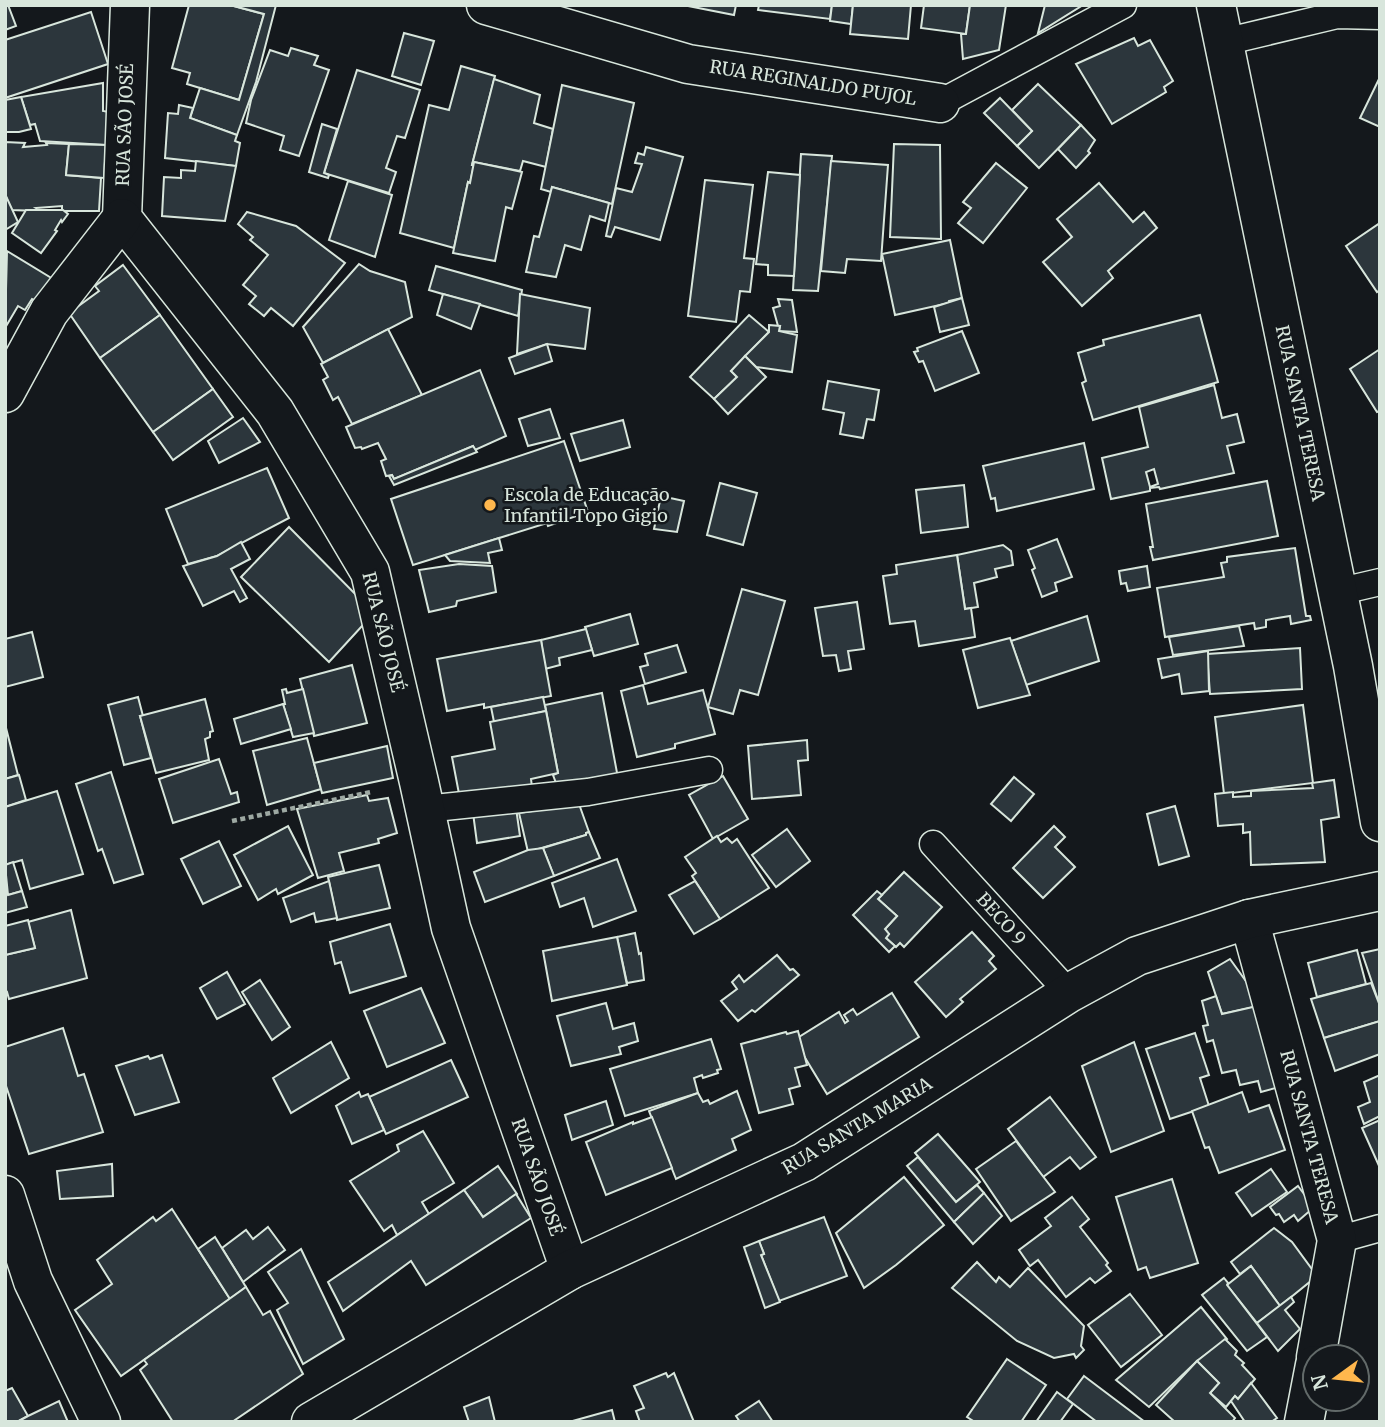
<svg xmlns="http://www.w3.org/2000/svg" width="1385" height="1427" font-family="Merriweather,serif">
	<rect width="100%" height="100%" fill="#14181c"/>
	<g fill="#2c363c" stroke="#d8e6dc" stroke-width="2" fill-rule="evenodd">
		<polygon points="5,5 8,5 16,26 5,30"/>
		<polygon points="189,5 230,5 264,14 239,100 187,84 190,73 172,68"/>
		<polygon points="230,5 276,5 256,82 237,135 190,118 200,88 239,100 264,14"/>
		<polygon points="683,5 736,5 734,15"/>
		<polygon points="759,5 832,5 830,19 758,10"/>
		<polygon points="832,5 853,5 851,24 830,21"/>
		<polygon points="853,5 911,5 908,39 850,34"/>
		<polygon points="924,5 970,5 966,34 921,28"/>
		<polygon points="970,5 1006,5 999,50 963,59 961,34 966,34"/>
		<polygon points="1045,5 1083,5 1038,33"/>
		<polygon points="91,12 108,64 5,98 5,40"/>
		<polygon points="404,33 434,41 421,85 392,76"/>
		<polygon points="1134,38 1138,46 1150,40 1173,81 1164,87 1166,92 1112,124 1076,64"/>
		<polygon points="291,48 318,56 314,65 329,70 299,156 280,150 284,136 246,123 251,100 270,50 288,56"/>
		<polygon points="461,66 495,76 472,165 474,165 470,183 468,182 454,248 400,233 429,105 449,110"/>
		<polygon points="357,70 420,90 405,138 397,136 386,168 396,172 389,193 324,173"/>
		<polygon points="1380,77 1380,127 1360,118"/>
		<polygon points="494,79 540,95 534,123 553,129 546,167 523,161 520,171 474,162 472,165"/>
		<polygon points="103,83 103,111 109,112 106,145 40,141 35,124 30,125 21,97"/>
		<polygon points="1038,84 1081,125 1039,168 1017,146 1032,131 1012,110"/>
		<polygon points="562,85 634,103 612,204 552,187 551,192 541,189"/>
		<polygon points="21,97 31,129 19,132 5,132 5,100"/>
		<polygon points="1000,98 1032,131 1017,146 984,113"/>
		<polygon points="179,105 193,108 190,118 237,135 235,141 240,143 236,166 165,158 168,113 178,114"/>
		<polygon points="322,124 337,129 324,173 329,175 328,178 309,172"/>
		<polygon points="1081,125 1095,140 1088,151 1090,153 1076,168 1058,149"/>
		<polygon points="5,142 25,143 23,147 47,145 46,143 69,144 66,175 101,178 99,211 62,211 62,206 36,208 41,211 11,210 5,194"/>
		<polygon points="69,144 106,145 104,178 66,175"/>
		<polygon points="894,144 940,145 941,239 890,237"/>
		<polygon points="646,147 683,157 660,240 615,227 611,237 606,236 616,188 632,192 642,164 635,163 638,153 644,155"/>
		<polygon points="801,154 832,156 818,291 793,290"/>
		<polygon points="196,161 236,166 225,221 162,216 164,177 181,178 181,170 195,171"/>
		<polygon points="831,161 888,165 881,261 847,259 845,273 821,271"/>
		<polygon points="474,162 522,172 512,209 506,207 495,261 453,253 468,182 470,183"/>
		<polygon points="996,163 1027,188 983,243 958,223 971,208 963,202"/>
		<polygon points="768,172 800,175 794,276 768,275 768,265 756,264"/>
		<polygon points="705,180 753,185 744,258 754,259 750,292 740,291 736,322 688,316"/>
		<polygon points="348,181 392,195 375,257 329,240"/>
		<polygon points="1099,183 1133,222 1144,212 1157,228 1108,271 1113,278 1082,306 1043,262 1072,237 1057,219"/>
		<polygon points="552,187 609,203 605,221 590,216 581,250 565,245 556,277 526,272 534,236 539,237"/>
		<polygon points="5,194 18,222 5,230"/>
		<polygon points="26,210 63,210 68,214 62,222 61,220 55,230 57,231 41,253 12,233"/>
		<polygon points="247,212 296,226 345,263 293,326 271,308 264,316 249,304 256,296 243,285 268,255 250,240 253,237 238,224"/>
		<polygon points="1380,223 1380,290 1377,292 1346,246"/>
		<polygon points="950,240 962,298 949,301 949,303 895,315 882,254"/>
		<polygon points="7,251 53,279 38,302 32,299 25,310 18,306 5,328"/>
		<polygon points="359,264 370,271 405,282 412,317 323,363 303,327"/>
		<polygon points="123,265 160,315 100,358 69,313 99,291 95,286"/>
		<polygon points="436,266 522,290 518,316 429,290"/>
		<polygon points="443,294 480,304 471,329 437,315"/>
		<polygon points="520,294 590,308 585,349 547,344 517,354"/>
		<polygon points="962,298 969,325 940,332 934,307"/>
		<polygon points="778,299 792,300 797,332 779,331 780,326 778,326 773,308 780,306"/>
		<polygon points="160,315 213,389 153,432 100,358"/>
		<polygon points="749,315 769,332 731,371 737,377 714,399 690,377"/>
		<polygon points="1200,315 1218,382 1093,420 1082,383 1086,381 1078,353 1104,345 1103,340"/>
		<polygon points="769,325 780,326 779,331 797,335 792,372 756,367 745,356 769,332"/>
		<polygon points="388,329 422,395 352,424 338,397 333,400 323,380 328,377 321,364"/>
		<polygon points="962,331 979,373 935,391 923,361 919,362 914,352 918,351 917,348"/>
		<polygon points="547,344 552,361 515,374 509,358"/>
		<polygon points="1380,349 1380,411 1377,412 1350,369"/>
		<polygon points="745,356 766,377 728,414 714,399 737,377 731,371"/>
		<polygon points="480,370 506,436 475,450 473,446 394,479 392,475 386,476 381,461 386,459 378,443 362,449 361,447 355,448 346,427"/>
		<polygon points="828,381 879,390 874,420 867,419 863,438 840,434 844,413 823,409"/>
		<path d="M1214,385l8,33 15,-4 7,28 -17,4 7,27 -74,16 -1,-2 -9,1v3l-39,8 -9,-41 46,-11 -9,-40zM1154,469l4,15 -8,3 -4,-15z"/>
		<polygon points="213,389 233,417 173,460 153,432"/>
		<polygon points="550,409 560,438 528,446 519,419"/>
		<polygon points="243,418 260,442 219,463 208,441"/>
		<polygon points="623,420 630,447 580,461 571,434"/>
		<polygon points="564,441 588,512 548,526 547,523 413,565 391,499"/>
		<polygon points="1084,443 1094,489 997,511 995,498 991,499 983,466"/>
		<polygon points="473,446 477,452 394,485 389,476 392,475 394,479"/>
		<polygon points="267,468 289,518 217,556 188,564 166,509"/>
		<polygon points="1267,481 1278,536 1153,560 1150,547 1153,547 1146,504"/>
		<polygon points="720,483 757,493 743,545 707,535"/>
		<polygon points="964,485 968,527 921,533 916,490"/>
		<polygon points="661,496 684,501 677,532 654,529"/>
		<polygon points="289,527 374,613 329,662 241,577"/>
		<polygon points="499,538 502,550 488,553 490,563 450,561 445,555"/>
		<polygon points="1057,539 1072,577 1055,583 1057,591 1042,597 1032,570 1035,568 1028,550"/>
		<polygon points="241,542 250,559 231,569 247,598 240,602 234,591 203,606 183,566 217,556"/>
		<polygon points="1003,545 1011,551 1013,565 995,569 997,577 974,583 978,607 965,609 957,555"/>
		<polygon points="1295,548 1306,616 1310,616 1311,620 1291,624 1290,616 1266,620 1266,627 1255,629 1254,623 1165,637 1157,588 1224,577 1221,563 1227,562 1227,557"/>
		<polygon points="957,555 965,609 971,608 975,637 919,646 915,621 890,624 883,576 897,574 896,565"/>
		<polygon points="459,564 492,566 496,592 457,601 456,606 429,612 419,570"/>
		<polygon points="1147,566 1150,587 1128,591 1126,583 1121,584 1119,571"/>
		<polygon points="742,589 785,601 758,695 740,690 733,714 708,707"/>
		<polygon points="857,602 864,649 848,651 851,669 839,671 836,655 823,656 815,608"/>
		<polygon points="630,614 638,644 594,656 585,627"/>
		<polygon points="1087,616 1099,661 1026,685 1011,641"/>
		<polygon points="1239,626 1244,646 1173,655 1169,637"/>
		<polygon points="586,629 592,650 559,658 560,665 545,669 541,640"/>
		<polygon points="32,632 43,677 5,687 5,639"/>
		<polygon points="1010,638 1030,695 978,708 963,650"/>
		<polygon points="541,640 551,696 484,708 484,704 447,711 437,659"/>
		<polygon points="677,645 686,672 645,684 640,667 648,665 645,654"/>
		<polygon points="1300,648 1302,689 1210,694 1207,654"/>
		<polygon points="1208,651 1209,691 1182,694 1179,674 1162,678 1158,659"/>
		<polygon points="352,665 367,723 314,736 300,679"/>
		<polygon points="643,685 648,704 703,690 715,734 675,744 675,748 637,757 621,691"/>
		<polygon points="286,689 287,693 303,689 314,733 293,737 283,704 285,704 282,690"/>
		<polygon points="602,693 618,778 556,783 553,775 558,773 545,705"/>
		<polygon points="138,697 143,716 140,716 151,758 124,765 108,705"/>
		<polygon points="543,697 546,711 494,722 491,707"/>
		<polygon points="205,699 213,731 210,732 210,737 205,739 209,760 156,773 140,716"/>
		<polygon points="283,704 291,729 241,744 234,719"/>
		<polygon points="1303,705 1313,783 1224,794 1215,717"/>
		<polygon points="546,711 558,773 531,779 532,787 460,799 452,757 495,749 490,722"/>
		<polygon points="5,724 18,775 5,779"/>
		<polygon points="307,738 321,789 267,805 253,751"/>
		<polygon points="807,740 808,760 798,761 801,795 752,799 748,746"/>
		<polygon points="387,746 393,778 322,793 314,763"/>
		<polygon points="219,759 231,794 237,792 239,802 173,823 159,779"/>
		<polygon points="111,772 143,874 114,883 102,849 98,851 76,784"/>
		<polygon points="19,775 26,800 5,807 5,779"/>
		<polygon points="723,776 748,819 713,839 689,795"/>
		<polygon points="1014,777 1034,794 1011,821 991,804"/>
		<polygon points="1334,780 1339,817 1321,820 1325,862 1251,865 1250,832 1243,833 1243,824 1218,826 1215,794 1233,792 1233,797 1251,796 1251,791 1313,788 1312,783"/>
		<polygon points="57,791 83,874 30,889 22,860 5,865 5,807"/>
		<polygon points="367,795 369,801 388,798 397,833 378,839 379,843 339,853 344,871 318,878 297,809"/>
		<polygon points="579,804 589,832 586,833 586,835 528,852 519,813"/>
		<polygon points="1175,806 1189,856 1159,865 1147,814"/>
		<polygon points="516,808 520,836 477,843 473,813"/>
		<polygon points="288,826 313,875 278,894 276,889 258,900 234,855"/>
		<polygon points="1054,826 1065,837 1055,847 1075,867 1043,898 1013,868"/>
		<polygon points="787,829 810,861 776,887 752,855"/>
		<polygon points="589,832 600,858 554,876 543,848 586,835 586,833"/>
		<polygon points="717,836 721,842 727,838 732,843 737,839 769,888 720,919 692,876 696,873 685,857"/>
		<polygon points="219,841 241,886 203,904 181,859"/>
		<polygon points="543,848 554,876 485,902 474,872 528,850"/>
		<polygon points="617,859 636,911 593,927 584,898 560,907 552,883"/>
		<polygon points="13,862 22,891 8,895 5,865"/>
		<polygon points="379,865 390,908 337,920 328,877"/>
		<polygon points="904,872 942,907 904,947 900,943 896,947 886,938 889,934 885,929 897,916 878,899"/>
		<polygon points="329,881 337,918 316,922 314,913 291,922 283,898"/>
		<polygon points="695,881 720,919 694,934 669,895"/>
		<polygon points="5,887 8,895 22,891 27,907 5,913"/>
		<polygon points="877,891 882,895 878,899 897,916 885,929 889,934 886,938 895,946 889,952 853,915"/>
		<polygon points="71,910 87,978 9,999 7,992 5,993 5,955 35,948 28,922"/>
		<polygon points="28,920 35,948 5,955 5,926"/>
		<polygon points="390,924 406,976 350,993 341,962 335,964 330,942"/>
		<polygon points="972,932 994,956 989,961 996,969 960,999 963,1002 946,1017 915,982"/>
		<polygon points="635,933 639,954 641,953 644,980 627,983 617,937"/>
		<polygon points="617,937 627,985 552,1001 543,951"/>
		<polygon points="1380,949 1380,1006 1362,953"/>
		<polygon points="1357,950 1366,984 1317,997 1308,963"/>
		<polygon points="777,955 790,970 793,969 799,975 755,1012 752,1010 738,1021 721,1001 737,989 732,982 739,975 744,982"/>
		<polygon points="1230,959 1261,1002 1264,1005 1222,1014 1208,972"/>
		<polygon points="227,972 245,1004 217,1019 200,988"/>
		<polygon points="260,980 290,1027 272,1040 242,992"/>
		<polygon points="1371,983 1380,1006 1380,1021 1324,1038 1311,999"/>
		<polygon points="421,988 445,1043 387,1067 364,1011"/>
		<polygon points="892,993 919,1037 827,1094 804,1056 799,1037 839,1012 845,1023 848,1021 844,1015 853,1009 857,1015"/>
		<polygon points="1216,996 1222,1014 1266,1004 1290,1084 1261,1092 1258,1081 1240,1085 1236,1070 1222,1073 1213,1040 1207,1042 1203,1026 1208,1025 1202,1001"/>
		<polygon points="606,1003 613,1029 634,1023 638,1041 619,1047 621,1054 571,1066 557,1016"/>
		<polygon points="1380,1021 1380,1054 1335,1071 1324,1038"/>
		<polygon points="63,1028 78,1076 84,1074 103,1132 29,1154 5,1083 5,1047"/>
		<polygon points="798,1031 807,1065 795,1068 800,1086 789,1089 793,1104 759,1113 741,1044 786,1032 787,1034"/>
		<polygon points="1195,1033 1209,1075 1200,1078 1209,1106 1170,1119 1146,1049"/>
		<polygon points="711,1039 721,1069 717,1070 718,1073 703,1078 702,1075 694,1078 698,1093 625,1116 610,1069"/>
		<polygon points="331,1042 349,1078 291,1113 273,1078"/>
		<polygon points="1134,1042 1164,1131 1111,1152 1082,1066"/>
		<polygon points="162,1055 179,1102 135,1115 116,1066 148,1056 150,1059"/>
		<polygon points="451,1060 468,1097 386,1134 369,1097"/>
		<polygon points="1380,1075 1380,1116 1364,1124 1358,1107 1370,1102 1364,1082"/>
		<polygon points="737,1091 751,1130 732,1139 736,1150 676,1179 649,1111 698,1093 703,1102 708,1100 710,1104"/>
		<polygon points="359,1092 361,1097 368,1094 384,1130 352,1144 336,1106"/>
		<polygon points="1242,1092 1249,1112 1269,1105 1285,1150 1219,1173 1209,1147 1205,1148 1192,1111"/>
		<polygon points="1050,1097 1096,1157 1080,1169 1070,1157 1043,1177 1008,1129"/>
		<polygon points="606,1101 613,1125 572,1140 565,1115"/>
		<polygon points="652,1117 672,1168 606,1195 586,1142 633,1122 633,1124"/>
		<polygon points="1380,1120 1380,1168 1362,1128"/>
		<polygon points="423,1131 454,1183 422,1202 429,1214 397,1235 392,1225 384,1231 350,1181 399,1151 397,1145"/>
		<polygon points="938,1134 980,1182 956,1202 915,1153"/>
		<polygon points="1016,1141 1055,1192 1011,1221 976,1169"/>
		<polygon points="918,1157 956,1202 977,1185 984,1193 954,1222 907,1166"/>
		<polygon points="112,1164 113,1196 60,1199 57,1171"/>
		<polygon points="498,1166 517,1194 483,1217 464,1190"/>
		<polygon points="1271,1169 1287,1192 1252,1216 1236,1193"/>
		<polygon points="904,1177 944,1225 896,1265 864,1288 836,1233"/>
		<polygon points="1172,1179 1198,1263 1150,1278 1146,1267 1138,1270 1116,1197"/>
		<polygon points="1298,1186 1310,1202 1312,1209 1298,1221 1294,1215 1284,1222 1279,1214 1276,1215 1270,1207"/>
		<polygon points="464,1190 483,1217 516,1194 531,1218 426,1285 411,1261 343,1311 328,1282"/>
		<polygon points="984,1193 1002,1216 973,1244 954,1222"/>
		<polygon points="1072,1197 1089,1219 1080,1227 1108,1263 1106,1265 1111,1271 1095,1283 1090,1278 1066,1297 1038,1260 1030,1266 1019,1250 1051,1226 1045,1218"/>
		<polygon points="172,1209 230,1299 121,1376 75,1310 112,1284 97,1260 153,1217 156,1221"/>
		<polygon points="824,1217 847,1276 779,1301 761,1255 764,1254 759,1241"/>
		<polygon points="268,1227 285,1250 243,1282 222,1248 246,1230 253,1239"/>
		<polygon points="1274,1228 1292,1242 1317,1276 1280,1306 1251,1266 1240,1274 1231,1262"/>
		<polygon points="215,1237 246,1287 230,1299 198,1249"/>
		<polygon points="759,1241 764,1254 761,1255 780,1302 765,1308 744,1247"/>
		<polygon points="301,1249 344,1339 303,1364 277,1310 288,1303 268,1272"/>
		<polygon points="977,1262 996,1282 999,1277 1010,1287 1028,1268 1084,1326 1081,1346 1084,1350 1076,1358 1074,1354 1054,1358 1017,1341 952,1288"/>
		<polygon points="1251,1266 1280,1306 1257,1323 1227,1285"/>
		<polygon points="1224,1278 1228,1283 1227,1285 1267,1337 1247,1351 1202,1295"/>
		<polygon points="246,1287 263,1315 270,1311 303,1374 232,1422 173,1422 140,1370 147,1364 144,1360"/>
		<polygon points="1130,1294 1162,1335 1121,1367 1088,1325"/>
		<polygon points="1291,1297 1294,1302 1285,1310 1300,1329 1278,1351 1257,1323"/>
		<polygon points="1201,1307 1227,1339 1197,1361 1149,1407 1116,1380"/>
		<polygon points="1225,1339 1237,1351 1235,1355 1244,1363 1242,1365 1255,1379 1238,1399 1235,1396 1226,1407 1210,1393 1219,1383 1197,1361"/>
		<polygon points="1007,1359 1046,1385 1021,1422 975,1422 967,1417"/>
		<polygon points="1197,1361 1219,1383 1210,1393 1235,1418 1232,1422 1175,1422 1156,1405"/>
		<polygon points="666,1373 668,1377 674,1373 694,1422 640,1422 636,1411 644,1408 634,1386"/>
		<polygon points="1084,1376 1145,1422 1097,1422 1067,1399"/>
		<polygon points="1251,1383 1277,1418 1271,1422 1245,1422 1231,1401 1235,1396 1238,1399"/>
		<polygon points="12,1388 28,1416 17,1422 5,1422 5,1391"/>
		<polygon points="1057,1392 1073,1404 1060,1422 1036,1422"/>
		<polygon points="489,1397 495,1422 469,1422 464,1407"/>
		<polygon points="59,1401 68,1422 17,1422 28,1416"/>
		<polygon points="759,1401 773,1422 740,1422 736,1416"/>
		<polygon points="612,1410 615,1422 569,1422"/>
	</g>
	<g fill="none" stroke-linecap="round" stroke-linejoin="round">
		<defs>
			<g id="lane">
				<polyline points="1224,42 1337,15 1380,16"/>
				<polyline points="940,103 1123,5"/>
				<polyline points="1337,592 1380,582"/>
				<polyline points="425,809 588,792 709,770"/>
				<polyline points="933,844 1069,993"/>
				<polyline points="1337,1240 1380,1228"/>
			</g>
			<g id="street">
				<polyline points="130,5 122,218 275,412 370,572 419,782 451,928 570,1270"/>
				<polyline points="486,5 688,64 940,103"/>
				<polyline points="1216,5 1353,666 1380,822"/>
				<polyline points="5,393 49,312 122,218"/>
				<polyline points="1249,919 1337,1240 1316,1357"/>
				<polyline points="5,1195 33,1281 101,1422"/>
				<polyline points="311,1422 570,1270 804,1162 1069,993 1137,956 1249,919 1380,891"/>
				<polyline points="1304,1422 1315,1365"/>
			</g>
		</defs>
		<use href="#lane" stroke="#d8e6dc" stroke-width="29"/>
		<use href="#street" stroke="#d8e6dc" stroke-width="41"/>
		<polyline stroke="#9da8a2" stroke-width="4.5" stroke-dasharray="5 3.5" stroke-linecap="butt" points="232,821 371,792"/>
		<use href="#lane" stroke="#14181c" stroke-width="26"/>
		<use href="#street" stroke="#14181c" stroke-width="38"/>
	</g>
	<circle fill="#ffb74d" stroke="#14181c" stroke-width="2.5" cx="490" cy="505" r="7"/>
	<g text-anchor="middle" stroke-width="5" stroke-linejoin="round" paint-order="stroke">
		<g font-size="18" fill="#d8e6dc" stroke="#14181c">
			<text transform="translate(813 83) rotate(9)" y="6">RUA REGINALDO PUJOL</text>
			<text transform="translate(125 125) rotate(-88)" y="6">RUA SÃO JOSÉ</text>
			<text transform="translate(1300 413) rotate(78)" y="6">RUA SANTA TERESA</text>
			<text transform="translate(383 632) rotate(76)" y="6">RUA SÃO JOSÉ</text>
			<text transform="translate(1001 919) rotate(48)" y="6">BECO 9</text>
			<text transform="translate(857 1126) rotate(-31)" y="6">RUA SANTA MARIA</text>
			<text transform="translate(1309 1137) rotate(75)" y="6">RUA SANTA TERESA</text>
			<text transform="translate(537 1177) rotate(71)" y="6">RUA SÃO JOSÉ</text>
		</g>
		<g font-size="18" fill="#d8e6dc" stroke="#14181c" text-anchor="start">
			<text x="504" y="501">Escola de Educação<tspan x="504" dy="21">Infantil Topo Gigio</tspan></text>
		</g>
	</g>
	<rect width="1385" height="1427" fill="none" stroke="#d8e6dc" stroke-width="14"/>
	<g transform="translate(1336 1378) rotate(255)"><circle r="33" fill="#14181c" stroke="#626a69" stroke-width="2"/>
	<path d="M0-5L12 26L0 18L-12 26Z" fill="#ffb74d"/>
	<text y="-10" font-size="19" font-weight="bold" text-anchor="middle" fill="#d8e6dc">N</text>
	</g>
</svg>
